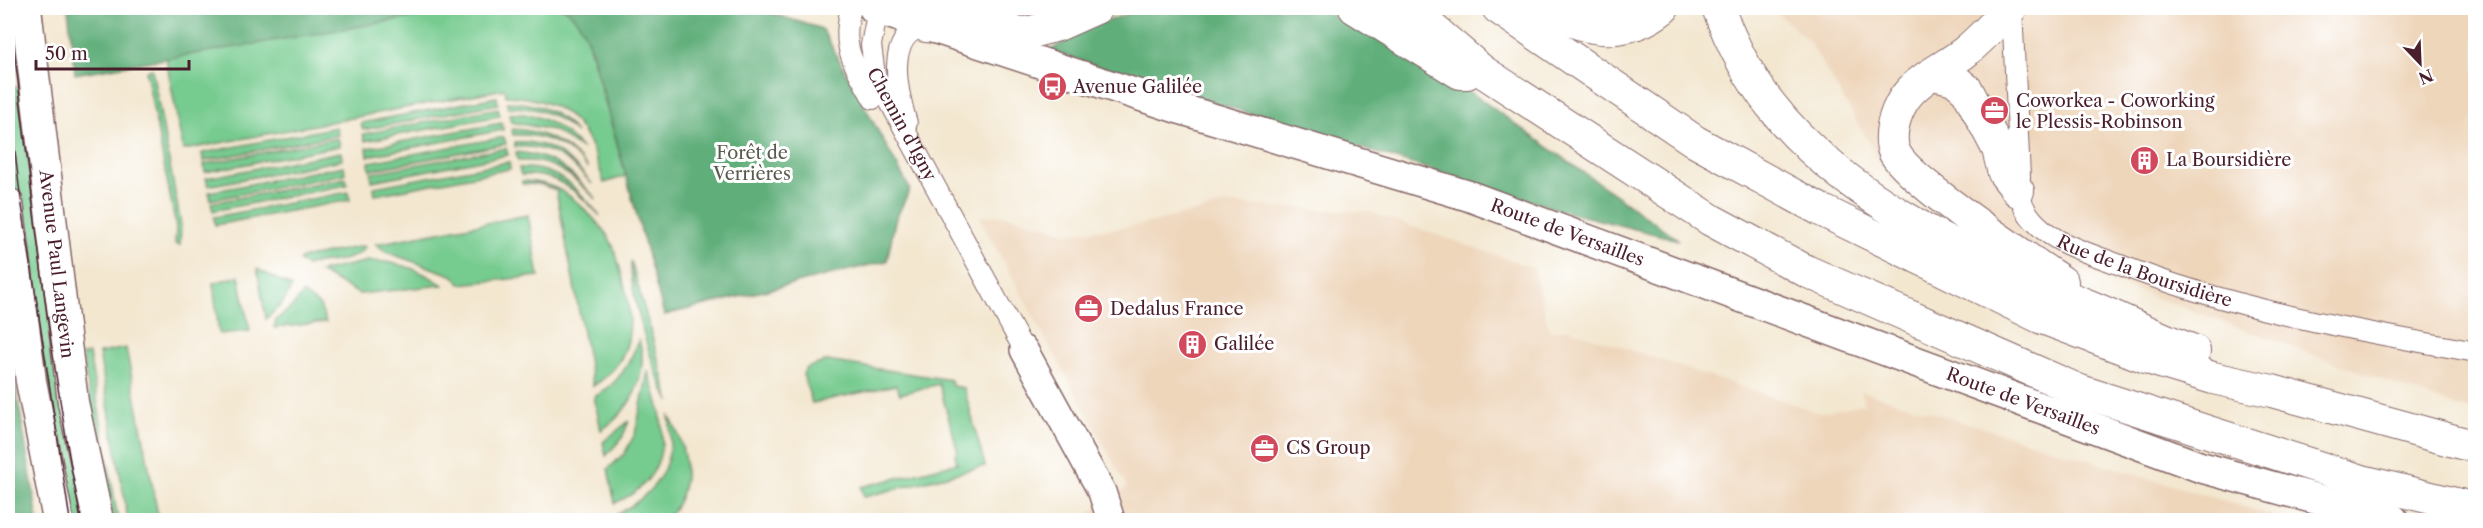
<svg xmlns="http://www.w3.org/2000/svg" width="2483" height="528" font-family="'Libre Caslon Text',serif">
	<rect width="100%" height="100%" fill="#fff"/>
	<filter id="ink" filterUnits="userSpaceOnUse"><feTurbulence type="fractalNoise" baseFrequency=".0167" numOctaves="2"/><feDisplacementMap in="SourceGraphic" scale="12" xChannelSelector="R" yChannelSelector="G"/><feConvolveMatrix kernelMatrix="1 2 1 2 8 2 1 2 1" color-interpolation-filters="sRGB"/></filter>
	<filter id="wash" filterUnits="userSpaceOnUse"><feTurbulence type="fractalNoise" baseFrequency=".008" numOctaves="4" result="noise"/><feDisplacementMap in="SourceGraphic" scale="24" xChannelSelector="R" yChannelSelector="G"/><feGaussianBlur stdDeviation="1.35" result="paint"/><feColorMatrix in="noise" values="0 0 0 0 0 0 0 0 0 0 0 0 0 0 0 0 0 1.4 0 .05"/><feComposite in="paint" operator="in"/></filter>
	<g filter="url(#wash)">
		<rect width="100%" height="100%" fill="#f3e7d0"/>
		<g fill="#eed6bb">
			<polygon points="1771,8 2475,8 2475,410 2457,407 2022,249 1892,182 1810,42"/>
			<polygon points="1228,204 1370,212 1534,268 1549,331 1568,329 1819,413 1864,404 1861,391 2287,520 1080,520 1127,487 979,217 1006,215 1068,233 1136,226"/>
		</g>
		<g fill="#76cb8f" stroke="#60755d" stroke-width="1.5">
			<path d="M468,8h96l12,9 8,11 42,148 -22,7c-16,-56 -35,-85 -98,-87l-1,-7 -322,61 -17,-92z"/>
			<path d="M1580,8h52c-18,5 -33,5 -52,0z"/>
			<polygon points="152,69 181,225 180,245 175,244 176,227 146,71"/>
			<path d="M26,86l60,434h-22c-26,-142 -56,-286 -56,-432z"/>
			<polygon points="497,97 498,104 363,130 361,123"/>
			<path d="M507,102c28,0 52,8 69,31 -19,-19 -41,-28 -68,-25z"/>
			<polygon points="498,108 500,116 365,141 363,134"/>
			<path d="M509,114c32,-3 54,14 74,36l-30,-20 -42,-8z"/>
			<polygon points="502,123 503,130 368,156 367,148"/>
			<polygon points="336,127 338,135 203,161 202,153"/>
			<path d="M512,129c32,1 55,15 76,39 -20,-22 -45,-35 -75,-33z"/>
			<polygon points="504,137 506,144 370,170 369,162"/>
			<polygon points="338,138 340,146 205,172 204,164"/>
			<path d="M515,142c34,-2 56,16 77,42 -21,-24 -44,-40 -77,-37z"/>
			<polygon points="506,148 508,155 372,181 371,173"/>
			<polygon points="341,152 342,160 208,186 206,178"/>
			<path d="M516,152c37,3 56,20 80,47 -22,-23 -44,-41 -78,-38z"/>
			<polygon points="509,162 510,169 375,195 374,187"/>
			<polygon points="344,166 345,174 211,200 209,192"/>
			<path d="M519,168c39,-2 59,21 81,48 -22,-25 -44,-44 -79,-41z"/>
			<polygon points="346,178 347,185 213,211 211,203"/>
			<path d="M522,181c32,0 51,15 71,37 6,7 13,14 17,22 7,12 9,27 13,40 12,42 12,80 -30,106l-37,-196 -17,-6h-17z"/>
			<polygon points="348,192 350,200 215,225 214,217"/>
			<polygon points="528,215 539,276 460,284 454,276 386,252 376,244"/>
			<path d="M363,246l2,1c-12,18 -40,12 -59,19l-7,-5 3,-3z"/>
			<path d="M368,261c30,0 51,8 75,24l-84,9 -40,-22z"/>
			<path d="M631,261l39,141c-16,-26 -41,-110 -39,-141z"/>
			<polygon points="257,269 292,287 282,304 266,319"/>
			<polygon points="239,276 250,331 219,334 213,283"/>
			<polygon points="303,293 320,306 326,322 274,328 276,320 293,306"/>
			<path d="M639,340c11,35 -9,72 -38,90l-7,-33c25,-13 35,-33 45,-57z"/>
			<polygon points="126,348 159,520 128,520 99,353"/>
			<polygon points="89,354 118,520 113,520 82,355"/>
			<polygon points="827,361 951,380 952,386 964,388 985,466 864,497 861,487 957,463 955,454 958,452 939,384 900,394 896,385 812,403 803,374 806,368"/>
			<path d="M648,372c20,51 27,106 -33,131l-7,-34 16,-15 11,-20z"/>
			<path d="M669,415c19,34 25,74 -3,105h-48l-1,-6c42,-22 59,-50 52,-99z"/>
			<polygon points="629,421 622,438 606,456 603,442"/>
		</g>
		<g fill="#60af7a" stroke="#556752" stroke-width="1.5">
			<polygon points="68,8 468,8 75,74"/>
			<path d="M564,8h191l67,21 88,160 -15,32 -8,40 -223,54 -72,-264c-7,-19 -12,-31 -28,-43z"/>
			<polygon points="1144,8 1318,8 1436,68 1679,240 1563,211 1049,51 1087,28"/>
			<polygon points="8,339 38,520 8,520"/>
		</g>
	</g>
	<g filter="url(#ink)">
		<g fill="none" stroke-linecap="round" stroke-linejoin="round">
			<defs>
				<g id="minor">
					<path d="M851,8c-11,41 3,55 22,91"/>
					<path id="s1" d="M2012,8l8,169c-3,19 4,35 18,48 20,20 51,28 77,38 117,46 237,67 361,89"/>
					<path id="s2" d="M878,9l-7,36 4,30 149,275"/>
					<path d="M907,123c-9,-30 -24,-89 19,-97"/>
				</g>
				<polyline id="secondary" points="1024,350 1102,492 1111,520"/>
				<g id="primary">
					<path id="s3" d="M26,8l47,394 25,118"/>
					<path id="s4" d="M874,8l307,101 288,87 731,271 193,53"/>
					<polyline points="8,203 31,381 58,520"/>
				</g>
				<g id="trunk">
					<polyline points="1355,8 1460,73 1467,73"/>
					<polyline points="1408,8 1482,71 1711,220 1806,271 2080,391 2362,481 2476,509"/>
					<polyline points="1498,8 1696,142 1821,210 2040,317 2157,361 2213,378 2272,391 2476,447"/>
					<path d="M1549,8c37,25 78,29 114,0"/>
					<path d="M1718,8c13,34 29,67 52,96 74,97 213,159 324,204 34,14 65,31 100,43"/>
					<path d="M2011,8c-15,14 -30,31 -46,44 -19,15 -47,26 -61,47 -9,14 -16,36 -10,52 10,27 137,110 168,131"/>
					<polyline points="926,26 1027,33 1058,25 1096,8"/>
					<polyline points="1934,74 1954,79 1967,90 1998,149 2004,173 2018,191"/>
				</g>
			</defs>
			<use href="#minor" stroke="#856565" stroke-width="22"/>
			<use href="#secondary" stroke="#856565" stroke-width="30"/>
			<use href="#primary" stroke="#856565" stroke-width="33"/>
			<use href="#trunk" stroke="#856565" stroke-width="34"/>
			<use href="#minor" stroke="#fff" stroke-width="20"/>
			<use href="#secondary" stroke="#fff" stroke-width="27"/>
			<use href="#primary" stroke="#fff" stroke-width="30"/>
			<use href="#trunk" stroke="#fff" stroke-width="32"/>
			<g stroke="#4a1f2b" stroke-width="1.5">
				<path d="M9,8c21,171 39,343 72,512"/>
				<polyline points="8,92 19,186 70,520"/>
			</g>
		</g>
	</g>
	<defs>
		<symbol id="bus-disc" viewBox="-11 -11 22 22"><circle r="9.5" fill="#d1495b" stroke="#fff"/><path d="M-5-6H5V4H4V6H2V4H-2V6H-4V4H-5ZM-3.5-4V0h7V-4ZM-3.5 1.2v1.5H-2V1.2ZM2 1.2v1.5H3.5V1.2Z" fill="#fff"/></symbol>
		<symbol id="office-disc" viewBox="-11 -11 22 22"><circle r="9.5" fill="#d1495b" stroke="#fff"/><path d="M-6-3h4V-5.5h4V-3h4V5H-6ZM-1-4.5V-3h2v-1.5ZM-6 0V1H6V0Z" fill="#fff"/></symbol>
		<symbol id="building-disc" viewBox="-11 -11 22 22"><circle r="9.5" fill="#d1495b" stroke="#fff"/><path d="M-4-6H4V6H1V3H-1V6H-4ZM-2.5-4.3h1.7v1.8h-1.7ZM.8-4.3h1.7v1.8H.8ZM-2.5-1h1.7V.8h-1.7ZM.8-1h1.7V.8H.8Z" fill="#fff"/></symbol>
	</defs>
	<g fill-rule="evenodd">
		<use href="#bus-disc" x="1036" y="70" width="33" height="33"/>
		<use href="#office-disc" x="1978" y="94" width="33" height="33"/>
		<use href="#building-disc" x="2128" y="144" width="33" height="33"/>
		<use href="#office-disc" x="1072" y="292" width="33" height="33"/>
		<use href="#building-disc" x="1176" y="328" width="33" height="33"/>
		<use href="#office-disc" x="1248" y="432" width="33" height="33"/>
	</g>
	<g text-anchor="middle" stroke-width="6" stroke-linejoin="round" paint-order="stroke">
		<g font-size="18" fill="#4a1f2b" stroke="#fff" text-anchor="start">
			<text x="1073" y="93">Avenue Galilée</text>
			<text x="2016" y="107">Coworkea - Coworking<tspan x="2016" dy="21">le Plessis-Robinson</tspan></text>
			<text x="2166" y="166">La Boursidière</text>
			<text x="1110" y="315">Dedalus France</text>
			<text x="1214" y="350">Galilée</text>
			<text x="1286" y="454">CS Group</text>
		</g>
		<g font-size="18" fill="#4a1f2b" stroke="#fff">
			<text dy="6" stroke="none"><textPath href="#s2" startOffset="123">Chemin d'Igny</textPath></text>
			<text dy="6" stroke="none"><textPath href="#s4" startOffset="729">Route de Versailles</textPath></text>
			<text dy="6" stroke="none"><textPath href="#s3" startOffset="258">Avenue Paul Langevin</textPath></text>
			<text dy="6" stroke="none"><textPath href="#s1" startOffset="340">Rue de la Boursidière</textPath></text>
			<text dy="6" stroke="none"><textPath href="#s4" startOffset="1215">Route de Versailles</textPath></text>
		</g>
		<g font-size="18" fill="#595b4e" stroke="#fff">
			<text x="752" y="159">Forêt de<tspan x="752" dy="21">Verrières</tspan></text>
		</g>
	</g>
	<rect width="2483" height="528" fill="none" stroke="#fff" stroke-width="30"/>
	<g transform="translate(2420 63) rotate(157)" stroke="#ffffff" stroke-width="4.5" paint-order="stroke">
	<path d="M0-4.5L10 22L0 15L-10 22Z" fill="#4a1f2b"/>
	<text y="-9" font-size="16" font-weight="bold" text-anchor="middle" fill="#4a1f2b">N</text>
	</g>
	<path d="M36 60v9h153v-9" fill="none" stroke="#4a1f2b" stroke-width="3"/>
	<text x="45" y="60" font-size="18" fill="#4a1f2b" stroke="#ffffff" stroke-width="4.5" paint-order="stroke">50 m</text>
</svg>
